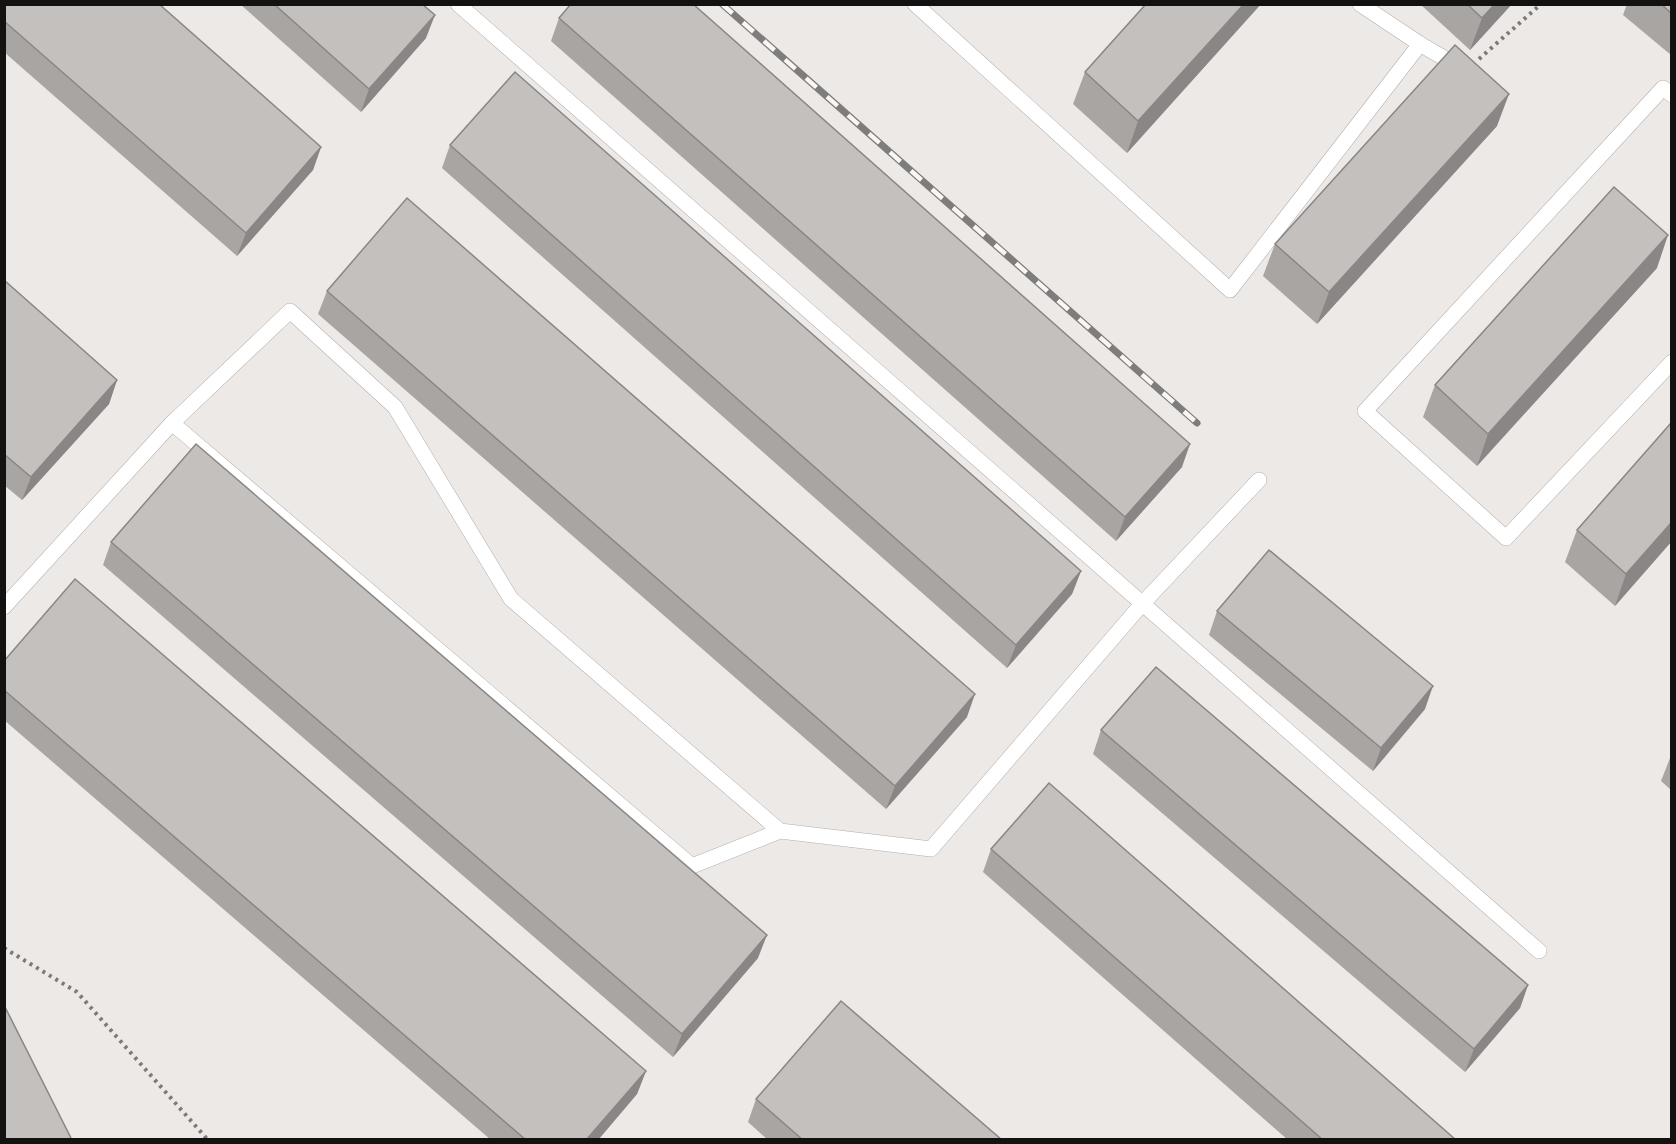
<svg xmlns="http://www.w3.org/2000/svg" width="1676" height="1144" font-family="'Source Serif 4',serif">
	<rect width="100%" height="100%" fill="#ede9e7"/>
	<g fill="none" stroke-linecap="round" stroke-linejoin="round">
		<defs>
			<g id="lane">
				<polyline points="458,4 1539,951"/>
				<polyline points="915,4 1230,290 1420,44 1461,68"/>
				<polyline points="1360,4 1420,44"/>
				<polyline points="1672,95 1663,88 1365,411 1506,538 1672,362"/>
				<polyline points="4,607 172,423"/>
				<polyline points="780,831 692,866 172,423 290,311 395,407 511,599 780,831 931,849 1142,604 1259,480"/>
			</g>
		</defs>
		<use href="#lane" stroke="#b3afad" stroke-width="16"/>
		<g stroke="#7c7978" stroke-width="4" stroke-dasharray="3 4.5" stroke-linecap="butt">
			<polyline points="1479,59 1541,4"/>
			<polyline points="4,948 77,992 208,1140"/>
		</g>
		<use href="#lane" stroke="#fff" stroke-width="15"/>
		<defs>
			<polyline id="rail" points="722,4 1197,423"/>
		</defs>
		<use href="#rail" stroke="#7f7d7b" stroke-width="7"/>
		<use href="#rail" stroke="#faf6f4" stroke-width="4.5" stroke-dasharray="14" stroke-linecap="butt"/>
	</g>
	<g fill="#a9a5a3">
		<polygon points="4,4 321,147 313,170 237,256 4,52"/>
		<polygon points="240,4 422,4 426,38 361,112"/>
		<polygon points="1146,4 1261,4 1127,153 1073,104 1085,72"/>
		<polygon points="1420,4 1512,4 1470,50"/>
		<polygon points="1627,4 1671,4 1671,55 1623,15"/>
		<polygon points="559,18 1182,467 1116,541 551,41"/>
		<polygon points="1497,126 1317,324 1263,276 1275,244"/>
		<polygon points="450,145 1081,571 1072,594 1007,668 442,168"/>
		<polygon points="1657,268 1477,466 1423,417 1435,385"/>
		<polygon points="4,280 117,380 109,404 22,500 4,485"/>
		<polygon points="327,291 967,717 886,809 318,314"/>
		<polygon points="1577,530 1671,542 1615,606 1565,562"/>
		<polygon points="111,542 758,958 673,1057 103,565"/>
		<polygon points="1217,611 1425,709 1373,771 1209,635"/>
		<polygon points="4,661 646,1071 637,1094 598,1140 491,1140 4,720"/>
		<polygon points="1101,730 1528,985 1520,1008 1465,1072 1093,754"/>
		<polygon points="1671,756 1671,790 1661,781 1670,758"/>
		<polygon points="991,849 1456,1140 1288,1140 983,872"/>
		<polygon points="756,1099 1002,1140 768,1140 748,1122"/>
	</g>
	<g fill="#898685">
		<polygon points="1244,4 1261,4 1127,153 1138,121"/>
		<polygon points="1495,4 1512,4 1470,50 1482,18"/>
		<polygon points="435,15 426,38 361,112 369,89"/>
		<polygon points="1509,94 1497,126 1317,324 1329,292"/>
		<polygon points="321,147 313,170 237,256 246,233"/>
		<polygon points="1668,235 1657,268 1477,466 1488,434"/>
		<polygon points="117,380 109,404 22,500 31,477"/>
		<polygon points="1190,444 1182,467 1116,541 1125,517"/>
		<polygon points="1671,523 1671,542 1615,606 1626,574"/>
		<polygon points="1081,571 1072,594 1007,668 1016,645"/>
		<polygon points="1433,686 1425,709 1373,771 1381,748"/>
		<polygon points="975,694 967,717 886,809 895,786"/>
		<polygon points="767,935 758,958 673,1057 682,1034"/>
		<polygon points="1528,985 1520,1008 1465,1072 1474,1049"/>
		<polygon points="646,1071 637,1094 598,1140 586,1140"/>
	</g>
	<g fill="#c4c0be" stroke="#898685" stroke-width="1.5">
		<polygon points="4,4 159,4 321,147 246,233 4,21"/>
		<polygon points="274,4 422,4 435,15 369,89"/>
		<polygon points="571,4 693,4 1190,444 1125,517 559,18"/>
		<polygon points="1146,4 1244,4 1138,121 1085,72"/>
		<polygon points="1467,4 1495,4 1482,18"/>
		<polygon points="1661,4 1671,4 1671,13"/>
		<polygon points="1455,45 1509,94 1329,292 1275,244"/>
		<polygon points="515,72 1081,571 1016,645 450,145"/>
		<polygon points="1614,187 1668,235 1488,434 1435,385"/>
		<polygon points="407,198 975,694 895,786 327,291"/>
		<polygon points="4,280 117,380 31,477 4,454"/>
		<polygon points="1671,423 1671,523 1626,574 1577,530"/>
		<polygon points="196,444 767,935 682,1034 111,542"/>
		<polygon points="1269,550 1433,686 1381,748 1217,611"/>
		<polygon points="75,579 646,1071 586,1140 526,1140 4,690 4,661"/>
		<polygon points="1156,667 1528,985 1474,1049 1101,730"/>
		<polygon points="1049,783 1456,1140 1323,1140 991,849"/>
		<polygon points="841,1001 1002,1140 803,1140 756,1099"/>
		<polygon points="4,1005 72,1140 4,1140"/>
	</g>
	<rect width="1676" height="1144" fill="none" stroke="#131211" stroke-width="12"/>
</svg>
